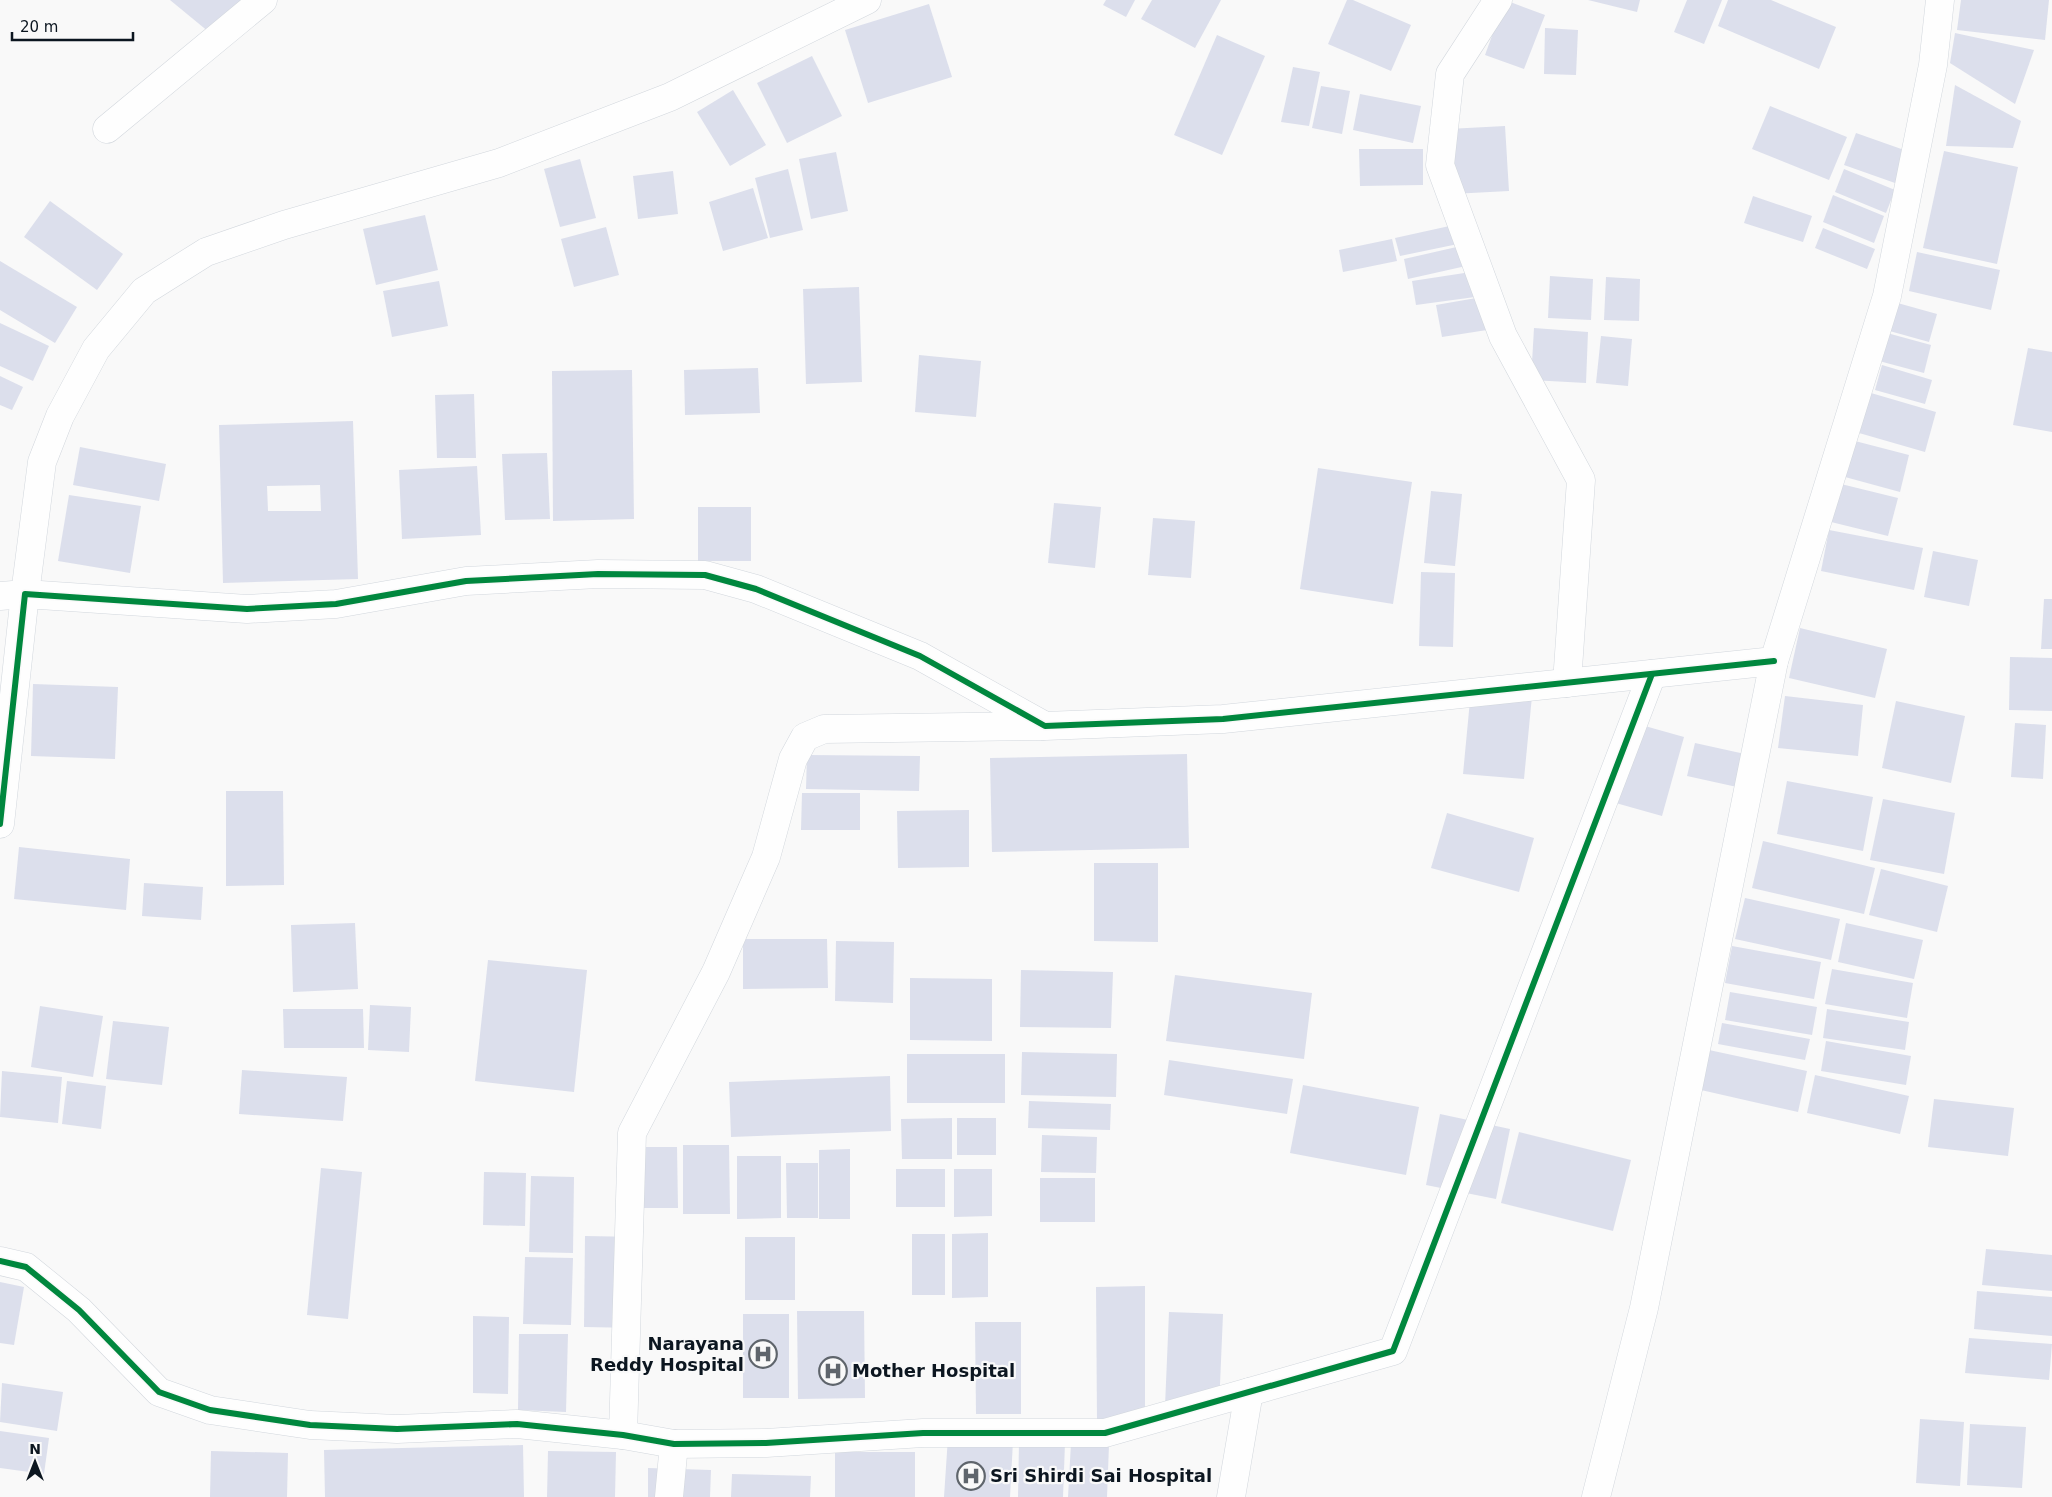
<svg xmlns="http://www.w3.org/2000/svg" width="2052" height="1497" font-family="'DejaVu Sans',sans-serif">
	<rect width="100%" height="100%" fill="#f9f9f9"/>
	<g fill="#dcdfec" fill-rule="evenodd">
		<polygon points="170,0 245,0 215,37"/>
		<polygon points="1106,0 1135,0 1126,17 1103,5"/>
		<polygon points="1152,0 1221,0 1195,48 1141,19"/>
		<polygon points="1347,0 1353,0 1411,25 1391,71 1328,44"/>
		<polygon points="1505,0 1545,15 1524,69 1485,55"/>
		<polygon points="1588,0 1640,0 1637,12"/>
		<polygon points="1687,0 1722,0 1704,44 1674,32"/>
		<polygon points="1728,0 1771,0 1836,27 1819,69 1718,26"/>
		<polygon points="1961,0 2049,0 2045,40 1957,30"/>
		<polygon points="929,4 952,77 868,103 845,30"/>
		<polygon points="1545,28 1578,30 1576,75 1544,74"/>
		<polygon points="1955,33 2034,50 2015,104 1950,63"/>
		<polygon points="1217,35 1265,56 1222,155 1174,135"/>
		<polygon points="812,56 842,116 787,143 757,83"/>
		<polygon points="1293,67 1320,72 1309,126 1281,122"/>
		<polygon points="1955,85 2021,121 2013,148 1946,146"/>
		<polygon points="1321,86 1350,91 1342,134 1312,128"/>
		<polygon points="733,90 766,145 730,166 697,112"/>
		<polygon points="1360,94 1421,106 1413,143 1353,130"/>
		<polygon points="1770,106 1847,137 1829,180 1752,149"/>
		<polygon points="1505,126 1509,191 1452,194 1448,129"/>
		<polygon points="1856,133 1907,151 1895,183 1844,165"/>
		<polygon points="1359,149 1423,149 1423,185 1360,186"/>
		<polygon points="1944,151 2018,167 1997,264 1923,248"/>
		<polygon points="836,152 848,211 811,219 799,159"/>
		<polygon points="580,159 596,218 560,227 544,169"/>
		<polygon points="788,169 803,230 770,238 755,178"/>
		<polygon points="1844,169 1895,190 1886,213 1835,192"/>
		<polygon points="673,171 678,214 638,219 633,176"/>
		<polygon points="753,188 768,238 723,251 709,202"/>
		<polygon points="1833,195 1884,216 1874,243 1823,222"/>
		<polygon points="1753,196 1812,216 1803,242 1744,223"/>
		<polygon points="50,201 123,254 97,290 24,237"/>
		<polygon points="425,215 438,270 376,285 363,229"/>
		<polygon points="1454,225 1458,244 1400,256 1395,238"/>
		<polygon points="606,227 619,275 574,287 561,239"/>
		<polygon points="1823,228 1875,249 1867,269 1815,248"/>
		<polygon points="1392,239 1397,261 1343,272 1339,250"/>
		<polygon points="1461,246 1466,266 1408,279 1404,259"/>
		<polygon points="1917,252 2000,270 1991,310 1909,291"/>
		<polygon points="0,261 77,307 55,343 0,310"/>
		<polygon points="1471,272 1475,297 1416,305 1412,281"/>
		<polygon points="1550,276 1593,279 1591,320 1548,318"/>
		<polygon points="1606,277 1640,279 1639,321 1604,320"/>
		<polygon points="439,281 448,326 392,337 383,291"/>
		<polygon points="859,287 862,382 806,384 803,289"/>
		<polygon points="1482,297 1487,330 1442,337 1436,305"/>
		<polygon points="1894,302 1937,314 1929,342 1886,330"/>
		<polygon points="0,323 49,346 33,381 0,366"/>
		<polygon points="1534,328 1588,332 1586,383 1531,380"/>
		<polygon points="1887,333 1931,345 1924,373 1879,361"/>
		<polygon points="1601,336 1632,339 1628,386 1596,383"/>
		<polygon points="2028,348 2052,352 2052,432 2013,425"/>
		<polygon points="919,355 981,361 976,417 915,412"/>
		<polygon points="1882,365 1932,380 1925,404 1875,390"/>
		<polygon points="758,368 760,413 685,415 684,370"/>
		<polygon points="632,370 634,519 553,521 552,371"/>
		<polygon points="0,376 23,387 12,410 0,405"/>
		<polygon points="1871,393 1936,412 1925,452 1859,433"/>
		<polygon points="474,394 476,458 437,458 435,395"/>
		<path d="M353,421l5,158 -135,4 -4,-158zM320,485l1,26h-53l-1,-25z"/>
		<polygon points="1855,441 1909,455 1900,492 1845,477"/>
		<polygon points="80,447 166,464 159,501 73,485"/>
		<polygon points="547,453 550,519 505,520 502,454"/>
		<polygon points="477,466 481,535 402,539 399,470"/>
		<polygon points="1318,468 1412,482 1393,604 1300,589"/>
		<polygon points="1837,483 1898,498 1888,536 1827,521"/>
		<polygon points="1431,491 1462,494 1455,566 1424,563"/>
		<polygon points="69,495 141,506 130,573 58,561"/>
		<polygon points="1054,503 1101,507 1095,568 1048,563"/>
		<rect x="698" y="507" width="53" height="54"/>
		<polygon points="1153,518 1195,521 1191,578 1148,575"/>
		<polygon points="1829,530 1923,548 1914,590 1821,571"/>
		<polygon points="1933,551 1978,560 1969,606 1924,597"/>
		<polygon points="1421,572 1455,573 1453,647 1419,646"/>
		<polygon points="2044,599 2052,599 2052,649 2041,649"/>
		<polygon points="1800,628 1887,649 1875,698 1789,678"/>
		<polygon points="2010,657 2052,658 2052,711 2009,710"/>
		<polygon points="33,684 118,687 115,759 31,756"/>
		<polygon points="1471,690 1532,696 1524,779 1463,774"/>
		<polygon points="1785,696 1863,705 1858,756 1778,748"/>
		<polygon points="1896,701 1965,716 1951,783 1882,768"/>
		<polygon points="1620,719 1684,737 1662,816 1598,798"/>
		<polygon points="2015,723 2046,725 2043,779 2011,777"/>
		<polygon points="1695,743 1754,756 1746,789 1687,776"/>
		<polygon points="1187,754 1189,848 992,852 990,758"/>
		<polygon points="807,755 920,756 919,791 806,789"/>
		<polygon points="1787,781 1873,797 1863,851 1777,834"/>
		<polygon points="226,791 283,791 284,885 226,886"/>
		<polygon points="802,793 860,793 860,830 801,830"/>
		<polygon points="1883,799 1955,813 1944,874 1870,860"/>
		<polygon points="969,810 969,867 898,868 897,811"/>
		<polygon points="1447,813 1534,838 1519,892 1431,868"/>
		<polygon points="1763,841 1875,868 1864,914 1752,888"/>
		<polygon points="19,847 130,859 126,910 14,899"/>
		<polygon points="1094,863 1158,863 1158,942 1094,941"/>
		<polygon points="1881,869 1948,886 1937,932 1869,915"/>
		<polygon points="144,883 203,887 201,920 142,916"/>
		<polygon points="1745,898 1840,919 1831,960 1735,939"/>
		<polygon points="355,923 358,989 293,992 291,925"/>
		<polygon points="1846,923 1923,940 1914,979 1838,962"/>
		<polygon points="743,939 827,939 828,988 743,989"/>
		<polygon points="836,941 894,942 893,1003 835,1001"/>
		<polygon points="1732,946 1821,962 1814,999 1725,983"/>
		<polygon points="488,960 587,970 574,1092 475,1081"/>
		<polygon points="1832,969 1913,983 1907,1018 1825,1004"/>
		<polygon points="1021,970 1113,972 1111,1028 1020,1027"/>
		<polygon points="1175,975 1312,993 1304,1059 1166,1041"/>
		<polygon points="910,978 992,979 992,1041 910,1040"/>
		<polygon points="1730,992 1817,1007 1812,1035 1725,1020"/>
		<polygon points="370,1005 411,1007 409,1052 368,1050"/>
		<polygon points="40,1006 103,1016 93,1077 31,1067"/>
		<polygon points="283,1009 363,1009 364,1048 284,1048"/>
		<polygon points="1827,1009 1909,1022 1905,1050 1823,1038"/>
		<polygon points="113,1021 169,1027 162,1085 106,1079"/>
		<polygon points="1722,1023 1810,1039 1805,1060 1718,1044"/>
		<polygon points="1826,1041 1911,1056 1906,1085 1821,1071"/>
		<polygon points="1709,1050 1807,1071 1798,1112 1701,1090"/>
		<polygon points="1022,1052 1117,1054 1116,1097 1021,1095"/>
		<rect x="907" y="1054" width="98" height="49"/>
		<polygon points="1169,1060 1293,1079 1287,1114 1164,1095"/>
		<polygon points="242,1070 347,1077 343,1121 239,1114"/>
		<polygon points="2,1071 62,1077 58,1123 0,1117"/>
		<polygon points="1815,1075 1909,1096 1900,1134 1807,1113"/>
		<polygon points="890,1076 891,1131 731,1137 729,1082"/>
		<polygon points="67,1081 106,1086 101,1129 62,1124"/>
		<polygon points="1303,1085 1419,1107 1406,1175 1290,1153"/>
		<polygon points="1934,1099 2014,1108 2008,1156 1928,1147"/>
		<polygon points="1029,1101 1111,1104 1110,1130 1028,1128"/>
		<polygon points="1440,1114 1510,1129 1496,1199 1426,1185"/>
		<polygon points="952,1118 952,1159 902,1159 901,1119"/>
		<rect x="957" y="1118" width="39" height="37"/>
		<polygon points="1519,1132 1631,1160 1613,1231 1501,1203"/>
		<polygon points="1042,1135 1097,1137 1096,1173 1041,1172"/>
		<polygon points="683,1145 729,1145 730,1214 683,1214"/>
		<polygon points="641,1147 677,1147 678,1208 642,1208"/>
		<polygon points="850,1149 850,1219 819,1219 819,1150"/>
		<polygon points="737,1156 781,1156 781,1218 737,1219"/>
		<polygon points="786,1163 818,1163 818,1218 787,1218"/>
		<polygon points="321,1168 362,1172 348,1319 307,1315"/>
		<rect x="896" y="1169" width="49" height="38"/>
		<polygon points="954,1169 992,1169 992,1216 954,1217"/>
		<polygon points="484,1172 526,1173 525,1226 483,1225"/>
		<polygon points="531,1176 574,1177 573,1253 529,1252"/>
		<rect x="1040" y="1178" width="55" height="44"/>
		<polygon points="988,1233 988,1297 952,1298 952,1234"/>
		<rect x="912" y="1234" width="33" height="61"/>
		<polygon points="585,1236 640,1237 638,1328 584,1327"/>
		<rect x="745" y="1237" width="50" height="63"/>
		<polygon points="1986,1249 2052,1255 2052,1291 1982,1285"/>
		<polygon points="525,1257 573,1258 571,1325 523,1324"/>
		<polygon points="0,1282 24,1287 14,1345 0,1343"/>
		<polygon points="1145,1286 1145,1420 1097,1420 1096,1287"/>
		<polygon points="1977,1291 2052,1297 2052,1336 1974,1329"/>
		<polygon points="797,1311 864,1311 865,1398 798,1399"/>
		<polygon points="1169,1312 1223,1314 1219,1408 1165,1406"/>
		<rect x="743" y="1314" width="46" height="84"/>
		<polygon points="473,1316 509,1317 508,1394 473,1393"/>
		<polygon points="975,1322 1021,1322 1021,1414 976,1414"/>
		<polygon points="519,1334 568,1334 566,1412 518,1410"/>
		<polygon points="1969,1338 2052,1344 2049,1380 1965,1373"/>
		<polygon points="2,1383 63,1392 57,1431 0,1422"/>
		<polygon points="1920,1419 1964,1422 1960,1486 1916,1483"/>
		<polygon points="1970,1424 2026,1427 2022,1488 1967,1485"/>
		<polygon points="0,1431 49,1438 44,1474 0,1468"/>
		<polygon points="948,1437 1013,1441 1010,1497 944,1497"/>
		<polygon points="1019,1442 1065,1443 1063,1497 1018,1497"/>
		<polygon points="1071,1443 1109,1445 1107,1497 1068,1497"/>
		<polygon points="523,1445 524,1497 325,1497 324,1450"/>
		<polygon points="211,1451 288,1453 287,1497 210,1497"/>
		<polygon points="548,1451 616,1452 615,1497 547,1497"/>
		<rect x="835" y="1452" width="80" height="45"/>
		<polygon points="648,1468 711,1470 710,1497 648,1497"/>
		<polygon points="732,1474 811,1476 810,1497 731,1497"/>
	</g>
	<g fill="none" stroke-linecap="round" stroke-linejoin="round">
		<defs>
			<g id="minor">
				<polyline points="1498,0 1450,74 1440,165 1503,336 1581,480 1567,683"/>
				<polyline points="107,129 263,0"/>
				<polyline points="0,596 25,594 42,462 60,416 96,349 144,291 206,252 284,225 499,163 670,97 867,0"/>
				<polyline points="0,824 25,594 247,609 336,604 466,581 598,574 705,575 756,589 920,656 1045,726 1223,719 1774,661"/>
				<polyline points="0,1261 26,1267 79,1310 159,1392 210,1410 310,1425 397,1429 517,1424 623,1435 674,1444 766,1443 923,1433 1105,1433 1393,1351 1652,674"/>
				<polyline points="623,1435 632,1133 716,972 766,857 793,759 805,737 824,729 1043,726"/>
				<polyline points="669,1497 674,1444"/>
				<polyline points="1231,1497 1249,1392"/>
				<polyline points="1596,1497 1644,1308 1774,661 1887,296 1933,65 1940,0"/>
			</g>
		</defs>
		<use href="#minor" stroke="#d2d7dd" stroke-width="29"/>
		<use href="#minor" stroke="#fefefe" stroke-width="28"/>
		<defs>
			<g id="cycleway">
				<polyline points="0,824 25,594 247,609 336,604 466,581 598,574 705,575 756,589 920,656 1045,726 1223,719 1774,661"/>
				<polyline points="0,1261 26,1267 79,1310 159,1392 210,1410 310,1425 397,1429 517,1424 623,1435 674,1444 766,1443 923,1433 1105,1433 1393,1351 1652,674"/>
			</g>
		</defs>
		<use href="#cycleway" stroke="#f9f9f9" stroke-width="9"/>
		<use href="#cycleway" stroke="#00873e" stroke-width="6"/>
	</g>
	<defs>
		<symbol id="hospital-ring" viewBox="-11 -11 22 22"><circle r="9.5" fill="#f9f9f9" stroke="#5f656c" stroke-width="1.5"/><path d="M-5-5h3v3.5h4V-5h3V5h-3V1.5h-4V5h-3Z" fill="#5f656c"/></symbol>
	</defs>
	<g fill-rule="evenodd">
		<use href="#hospital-ring" x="747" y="1338" width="32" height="32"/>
		<use href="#hospital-ring" x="817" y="1355" width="32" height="32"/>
		<use href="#hospital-ring" x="955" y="1460" width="32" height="32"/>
	</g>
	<g text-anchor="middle" stroke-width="4.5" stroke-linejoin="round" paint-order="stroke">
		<g font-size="18" font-weight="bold" fill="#0c1620" stroke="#f9f9f9" text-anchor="start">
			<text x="744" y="1350" text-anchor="end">Narayana<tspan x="744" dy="21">Reddy Hospital</tspan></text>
			<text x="852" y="1377">Mother Hospital</text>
			<text x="990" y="1482">Sri Shirdi Sai Hospital</text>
		</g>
	</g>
	<g transform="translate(35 1462)" stroke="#f9f9f9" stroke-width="4" paint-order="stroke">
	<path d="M0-4L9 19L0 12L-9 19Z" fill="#0c1620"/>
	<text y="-8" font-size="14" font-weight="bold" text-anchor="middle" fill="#0c1620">N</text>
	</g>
	<path d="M12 32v8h121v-8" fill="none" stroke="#0c1620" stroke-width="2.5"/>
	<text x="20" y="32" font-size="15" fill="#0c1620" stroke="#f9f9f9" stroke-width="4" paint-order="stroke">20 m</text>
</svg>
